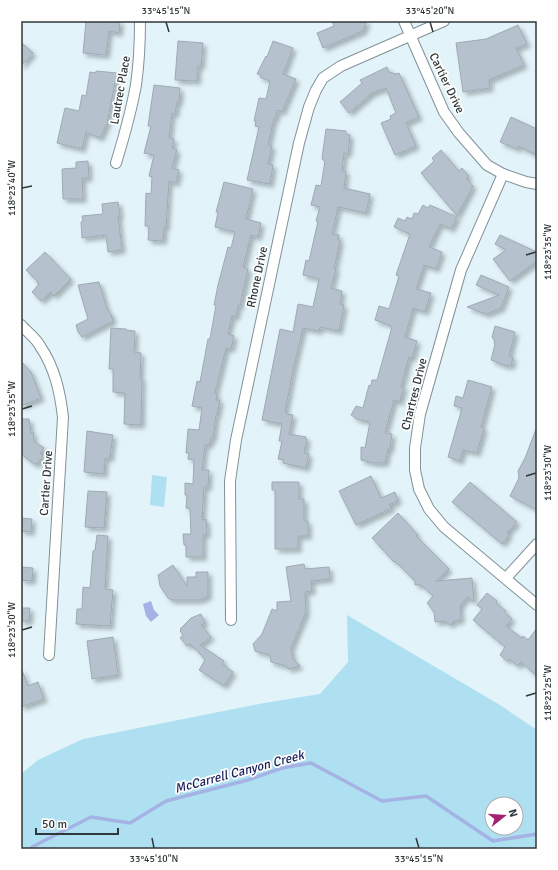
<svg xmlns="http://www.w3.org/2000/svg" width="558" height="870" font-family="Signika,sans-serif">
	<defs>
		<filter id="shadow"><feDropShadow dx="3.5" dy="3.5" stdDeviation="2" flood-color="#0004"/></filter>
	</defs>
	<rect width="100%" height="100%" fill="#e2f4fa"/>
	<g fill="#afe0f1" fill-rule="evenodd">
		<polygon points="152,475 167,477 164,507 150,505"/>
		<path d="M347,615l153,90 37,25v119h-516v-75l17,-14 45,-21 181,-36 56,-9 28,-32zM492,804h24v24h-24z"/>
	</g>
	<polygon fill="#a4b3e4" points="151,601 154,610 159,615 151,622 146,616 143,604"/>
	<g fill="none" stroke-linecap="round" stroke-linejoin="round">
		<polyline stroke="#a4b3e4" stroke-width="3.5" points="32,849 32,847 91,817 130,823 166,801 248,780 282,768 311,763 382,801 426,796 493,841 537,834"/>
	</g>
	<g fill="#b5c1cc" stroke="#9eaab4" filter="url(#shadow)">
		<polygon points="86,21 120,21 119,33 109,31 106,55 83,53"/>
		<polygon points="332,21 367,21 363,31 323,48 317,33 334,26"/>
		<polygon points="518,25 527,44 516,48 524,65 489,80 490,88 463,92 456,43 486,39"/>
		<polygon points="178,41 203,43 201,66 198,66 197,81 175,80"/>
		<polygon points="273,41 293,48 283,74 296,79 282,112 277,110 276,118 274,118 268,145 272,146 268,164 273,165 270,184 247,180 259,127 255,126 256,121 254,121 259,98 266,99 270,81 260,77 261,75 257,74 266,56 267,57"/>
		<polygon points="21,42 33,53 21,66"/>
		<polygon points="387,67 389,72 396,74 399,73 419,117 406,123 416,146 395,155 381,123 391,119 390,116 396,113 386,88 372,93 349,113 340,102 362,83 360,80"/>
		<polygon points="96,71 117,73 107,123 100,138 86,132 82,149 57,143 65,108 79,111 82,95 86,96 90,72 96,73"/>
		<polygon points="154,85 180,88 179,102 177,102 175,114 172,113 169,138 174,139 172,148 177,150 172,168 179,170 176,183 169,181 166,227 164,227 163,241 148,240 149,226 145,226 146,193 151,194 152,177 149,176 154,155 144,153 151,126 148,126"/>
		<polygon points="511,117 537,129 537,155 518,146 517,149 500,142"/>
		<polygon points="326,129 346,131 346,134 350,135 348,154 344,153 342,171 346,171 344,188 370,194 366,213 338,207 332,234 339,235 338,240 340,241 334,269 336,269 331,288 342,291 340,304 344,305 339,331 320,327 319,331 303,328 293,370 285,412 287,412 287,414 293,415 289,434 306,437 305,439 307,439 304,453 309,454 306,468 283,463 284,460 278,459 282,441 279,441 282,424 262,420 280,329 293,332 298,304 313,307 319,279 303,275 306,260 309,261 318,221 316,221 320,207 311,205 316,185 321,186 325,161 323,160 322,158"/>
		<polygon points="441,150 459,171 462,168 469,176 466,178 473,186 457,216 421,173 434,161 432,158"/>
		<polygon points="88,161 89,178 82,178 83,199 63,199 62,169 76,168 76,162"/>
		<polygon points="224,182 253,189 246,219 261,223 258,237 251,235 243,267 248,269 240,306 238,305 236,317 232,316 228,334 234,336 231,349 226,348 215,393 217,395 216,400 220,400 217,415 216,415 213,438 211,438 210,444 205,445 202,470 209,470 208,487 204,487 202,520 206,519 207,534 203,535 203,557 186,557 186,545 184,545 183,534 191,534 190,509 186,508 187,495 185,495 185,483 193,484 194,460 188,459 189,453 186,453 188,429 199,430 202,408 192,406 197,381 200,382 208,339 210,339 216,305 214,305 218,285 228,247 231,248 235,232 215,227 218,212 216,212"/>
		<polygon points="118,202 120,216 118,216 122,250 108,252 106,235 82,238 81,222 83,221 82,216 103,214 102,204"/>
		<polygon points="423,205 428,208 430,205 457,217 451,229 440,224 429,247 442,252 436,269 424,265 416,289 431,293 425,312 413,308 405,337 417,341 412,358 409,357 401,387 404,387 401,397 400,402 394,400 385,433 392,434 390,449 388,449 385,463 374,463 361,460 361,447 365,448 370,422 357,419 351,415 356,406 363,408 369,385 371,386 372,380 377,380 392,327 390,326 390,325 375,320 379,306 389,309 399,276 396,275 410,234 394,227 398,218 405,221 407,217 412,219 414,213 418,214"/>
		<polygon points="500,235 537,252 537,261 510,281 493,259 506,250 495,244"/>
		<polygon points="45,252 71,279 54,296 51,292 41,301 32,292 39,284 37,283 38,282 26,270"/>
		<polygon points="481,275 509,287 501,308 486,314 467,307 499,295 476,285"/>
		<polygon points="99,282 107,309 111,314 113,321 82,337 78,332 76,325 88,319 78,285"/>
		<polygon points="495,326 515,332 509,356 513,357 511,366 506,365 506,366 491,360 495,344 494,343 495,340 493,339 493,338 492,337"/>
		<polygon points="111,328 126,329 126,330 135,331 134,352 141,353 140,378 142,378 141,425 124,424 125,393 113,392 113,369 109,369"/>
		<polygon points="21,361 31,372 41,398 21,406"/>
		<polygon points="468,380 492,387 481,427 484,428 477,453 463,450 460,461 448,457 462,408 454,406 456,396 463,398"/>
		<polygon points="21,419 29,419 31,433 33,432 34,441 44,448 40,453 43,456 37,464 34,464 21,454"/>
		<polygon points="536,429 537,429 537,510 510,496 519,478 518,471 525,458"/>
		<polygon points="87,431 113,435 110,458 105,458 104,474 84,472"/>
		<polygon points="371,476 381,498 395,492 398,501 389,505 392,508 356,525 339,491"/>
		<polygon points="272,482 299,482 299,499 304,499 304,521 308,521 308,536 298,536 298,549 275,549 275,490 272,490"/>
		<polygon points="470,482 517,522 507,533 509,535 502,544 452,502"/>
		<polygon points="88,491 107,492 104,528 85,527"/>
		<polygon points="398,513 418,535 416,536 449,569 436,581 472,578 474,602 467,597 460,606 461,620 454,621 450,625 445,621 435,622 434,612 427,603 433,596 421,585 415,585 415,581 395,561 394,562 372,538"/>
		<polygon points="21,518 32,519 31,532 21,531"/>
		<polygon points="97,535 108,536 105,589 113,590 110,626 76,624 77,609 82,609 83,587 90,588 93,551 95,550"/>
		<polygon points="304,564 305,569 329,567 330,579 311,581 312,591 305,592 306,612 291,648 293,659 300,666 289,669 286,666 271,662 270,655 255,651 253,644 262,634 272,609 277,611 277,602 291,601 286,567"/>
		<polygon points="173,565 187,586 187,577 196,577 196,572 208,572 208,596 200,600 172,600 168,598 160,586 158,575"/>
		<polygon points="21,567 33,568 32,581 21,580"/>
		<polygon points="487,593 497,601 496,603 506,611 505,613 512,619 506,626 522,638 523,636 528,640 537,628 537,676 521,662 518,666 509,659 507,661 500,655 505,647 473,620 482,609 477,605"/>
		<polygon points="21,608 30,608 29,621 21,621"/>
		<polygon points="201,614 205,623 201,625 211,637 200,645 224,661 222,664 233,672 224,686 199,670 205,660 196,649 195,649 190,644 187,646 180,638 183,635 180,631 181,630 180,629 191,618"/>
		<polygon points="113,637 118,675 92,679 87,641"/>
		<polygon points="21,670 22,670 28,686 38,682 44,699 21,707"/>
	</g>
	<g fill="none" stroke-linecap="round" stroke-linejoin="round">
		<defs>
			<g id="street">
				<polyline points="404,21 444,112 459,133 487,165 503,174 526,182 537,184"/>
				<path d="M116,163c8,-26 15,-51 20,-78 3,-21 4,-42 4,-64"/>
				<polyline points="503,174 461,270 420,414 415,448 415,470 419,489 429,509 444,527 537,605"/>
				<path d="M21,325c6,7 15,13 19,21 15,22 20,46 23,71l-14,238"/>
				<polyline points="506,578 537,544"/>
				<polyline points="231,620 230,481 236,440 299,143 309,107 316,90 323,78 341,66 444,21"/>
			</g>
		</defs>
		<use href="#street" stroke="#819197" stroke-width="12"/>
		<use href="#street" stroke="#fff" stroke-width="10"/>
	</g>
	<path fill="none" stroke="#303739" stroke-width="1.5" d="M166,22l3,10M430,22l3,10M22,188l10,-2M526,255l10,-3M22,409l10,-3M526,476l10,-3M22,630l10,-3M526,696l10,-3M152,838l2,10M416,838l3,10"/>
	<g text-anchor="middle" stroke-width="3.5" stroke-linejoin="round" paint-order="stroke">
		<g font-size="12" fill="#303739" stroke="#fefefe">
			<text transform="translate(447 83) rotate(64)" y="4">Cartier Drive</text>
			<text transform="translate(120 90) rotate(-80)" y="4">Lautrec Place</text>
			<text transform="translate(257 277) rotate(-78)" y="4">Rhone Drive</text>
			<text transform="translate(414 394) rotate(-76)" y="4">Chartres Drive</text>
			<text transform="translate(46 483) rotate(-86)" y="4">Cartier Drive</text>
		</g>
		<g font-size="13" font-style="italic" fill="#19215a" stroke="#fefefe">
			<text transform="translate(239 771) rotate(-15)" y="5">McCarrell Canyon Creek</text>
		</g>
	</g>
	<rect width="558" height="870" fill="none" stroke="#fefefe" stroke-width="44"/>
	<g transform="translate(504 816) rotate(73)"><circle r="19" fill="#fefefe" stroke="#acaeaf"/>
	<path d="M0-3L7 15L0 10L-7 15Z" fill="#a42270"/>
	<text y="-6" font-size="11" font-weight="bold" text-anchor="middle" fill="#303739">N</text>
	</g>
	<path d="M36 828v6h82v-6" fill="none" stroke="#303739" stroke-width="2"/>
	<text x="42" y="828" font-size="12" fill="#303739" stroke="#fefefe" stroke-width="3" paint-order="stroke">50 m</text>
	<rect x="22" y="22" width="514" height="826" fill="none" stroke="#303739" stroke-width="1.5"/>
	<g font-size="10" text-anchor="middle" fill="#303739">
		<text x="166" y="14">33°45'15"N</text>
		<text x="430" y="14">33°45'20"N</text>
		<text transform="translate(11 188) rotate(-90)" y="4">118°23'40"W</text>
		<text transform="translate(547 252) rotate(-90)" y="4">118°23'35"W</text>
		<text transform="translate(11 409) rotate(-90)" y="4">118°23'35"W</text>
		<text transform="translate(547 473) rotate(-90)" y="4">118°23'30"W</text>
		<text transform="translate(11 630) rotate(-90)" y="4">118°23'30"W</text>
		<text transform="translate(547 693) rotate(-90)" y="4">118°23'25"W</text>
		<text x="154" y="862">33°45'10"N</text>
		<text x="419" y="862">33°45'15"N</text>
	</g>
</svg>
